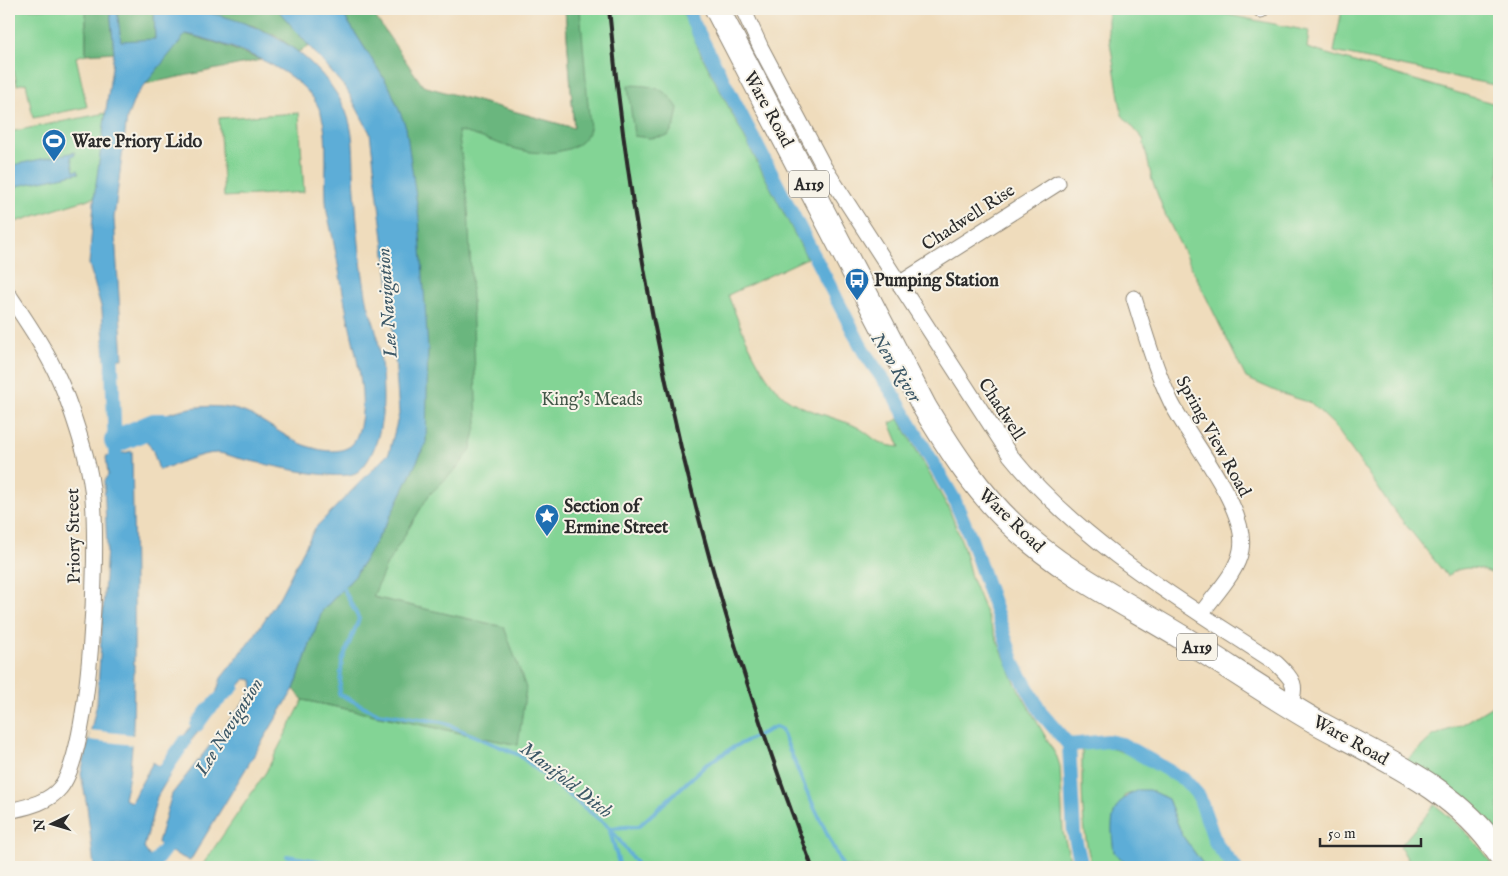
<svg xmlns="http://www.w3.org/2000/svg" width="1508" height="876" font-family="'IM FELL English',serif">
	<rect width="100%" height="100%" fill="#f7f3e8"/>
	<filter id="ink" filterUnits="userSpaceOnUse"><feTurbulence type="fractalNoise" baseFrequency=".02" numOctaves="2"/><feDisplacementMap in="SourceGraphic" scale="10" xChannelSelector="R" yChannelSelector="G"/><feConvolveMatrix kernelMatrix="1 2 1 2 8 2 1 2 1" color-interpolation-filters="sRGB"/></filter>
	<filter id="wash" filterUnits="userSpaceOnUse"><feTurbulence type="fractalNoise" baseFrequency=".0096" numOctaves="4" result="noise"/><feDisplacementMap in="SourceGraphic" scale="20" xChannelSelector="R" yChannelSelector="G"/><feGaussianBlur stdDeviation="1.12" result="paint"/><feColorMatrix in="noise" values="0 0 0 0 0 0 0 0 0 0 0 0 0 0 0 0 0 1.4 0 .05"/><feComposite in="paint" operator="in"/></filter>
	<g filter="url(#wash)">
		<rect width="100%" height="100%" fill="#efdcbc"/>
		<g fill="#83d495" stroke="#578060">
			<polygon points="9,9 86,9 86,54 76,57 87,107 33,118 26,83 17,85 14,71 9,72"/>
			<path d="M565,9h116l18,41 108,208 -79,37c12,31 35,91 64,107 19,10 41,15 61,23 22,10 19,20 47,22l-10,-24 9,-4 50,90 14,36 8,32 44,106 42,74 3,9 3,66 9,35h-871l65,-95 37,-72 215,45 -14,-118 -131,-30 53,-155 -4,-356 152,42z"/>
			<path d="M1108,9h91l110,22 -2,17 192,57v472c-16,-9 -36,-14 -52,-1l-54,-67 -59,-84 -23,-22 -31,-10 -34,-15 -81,-164 -13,-34 -9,-41 -21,-24 -14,-85z"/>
			<polygon points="1342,9 1499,9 1499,86 1334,52"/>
			<polygon points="106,113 95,197 9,224 9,132"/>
			<polygon points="299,113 304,192 224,197 219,118"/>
			<polygon points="1499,702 1499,836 1406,761 1433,736 1463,724"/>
			<path d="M1104,747c28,5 79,29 92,57 7,14 9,33 18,46 4,6 10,12 15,17h-24l-23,-32 -14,-36c-19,-9 -23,-12 -44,-3v65l6,6h-38c-11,-39 -10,-77 -10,-118z"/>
			<path d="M1435,805c24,19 43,37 59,62h-82l-12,-21z"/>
		</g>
		<g fill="#6ab67e" stroke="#4a7054">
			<polygon points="86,9 110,9 114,52 86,54"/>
			<polygon points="117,9 154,9 155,39 120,42"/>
			<polygon points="190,9 277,9 310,46 298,52 278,37 254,26"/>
			<path d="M340,9h30l53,77 151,42 -9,-119h15l10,120c-4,10 -12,17 -22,20 -40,13 -72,-10 -110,-18l10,73 9,218 -6,27 -13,18 -29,28 -43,71 -13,31 131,30 22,61 -8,57 -215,-45 -9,-11 28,-78 33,-35 34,-57 37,-77 -36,-354z"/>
			<polygon points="185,34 220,44 261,60 145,84"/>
			<path d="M628,85c25,1 36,1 50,23l-3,16 -7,12 -19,2 -15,-2z"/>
		</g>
		<g fill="#5dadd7" stroke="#446c81">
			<path d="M110,9h7l4,32 34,-2 -1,-30c11,0 25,-2 36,0 58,10 113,33 146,84 22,32 16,62 19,98 2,35 5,70 11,104 2,14 8,26 11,40 4,21 6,43 6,64 0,22 -6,56 -24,72 -16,14 -100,-9 -122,-13 -6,-2 -14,-5 -20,-5 -18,0 -41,12 -58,17l-6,-19 -9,-14 -6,-1 -1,-7c31,-22 81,-31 116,-13 21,11 41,28 64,33 12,3 32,4 38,-9 18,-36 -2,-93 -9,-131 -6,-32 -11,-65 -19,-97 -4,-30 3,-72 -6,-99 -15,-44 -95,-70 -135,-79l-51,63 -8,21 -13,100 9,141h-18l-3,-49 -13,-46 6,-73 19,-139z"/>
			<polygon points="277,9 340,9 390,88 406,127 419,218 428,348 426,443 389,519 355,576 322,611 294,689 190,861 161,847 158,842 172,794 253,690 252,680 245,679 225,701 216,694 221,678 254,636 280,596 315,528 389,453 399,414 391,303 370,133 347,90"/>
			<polygon points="75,152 75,155 71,156 74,171 78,170 79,173 17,186 16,190 10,161 13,165"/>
			<path d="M132,451c1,72 3,144 2,216 -1,44 1,90 -10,132l7,3 22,-40 17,13 -13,22 -13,51 13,19h-63l-7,-61 -6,-32 16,-71 10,-156 -3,-66 4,-6 -2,-18z"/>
			<polygon points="204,708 212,715 176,759 171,754"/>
			<path d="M1138,790h11l19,9 14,36 23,32h-75l-16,-15c-4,-29 -5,-49 24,-62z"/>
		</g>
		<polygon fill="#efdcbc" points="90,730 135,735 134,745 89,740"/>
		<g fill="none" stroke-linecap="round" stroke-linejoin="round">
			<g stroke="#5dadd7" stroke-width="4">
				<polyline points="341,584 359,619 342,661 339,694 377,713 442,722 519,755 610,828 639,867"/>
				<polyline points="610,828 639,826 707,764 734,747 775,727 781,729 806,790 843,867"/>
				<polyline points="610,831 620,867"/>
				<polyline points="287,856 355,867"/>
			</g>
			<g stroke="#5dadd7" stroke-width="14">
				<polyline points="689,9 693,22 864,352 890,389 954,499 970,536 1015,666 1042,714 1069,745 1074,834 1082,867"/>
				<polyline points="111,341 116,474"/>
				<polyline points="197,725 207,711 233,686"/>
				<polyline points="1069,745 1108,741 1122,744 1185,780 1199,796 1216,844 1235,867"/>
				<polyline points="154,786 184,742"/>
				<polyline points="151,867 176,834"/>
			</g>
			<polyline stroke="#5dadd7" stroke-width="24" points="116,441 154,425 168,425"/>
		</g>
	</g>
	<g filter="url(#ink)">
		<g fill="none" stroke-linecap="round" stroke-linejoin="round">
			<defs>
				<g id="street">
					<path d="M743,9l18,39 63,119 186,288c71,88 173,147 266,208 16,16 23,21 13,43"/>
					<polyline points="1261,10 1261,9"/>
					<polyline points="899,284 1058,183"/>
					<path d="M9,295c18,27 37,55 50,84 11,24 19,51 26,75 4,15 7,30 8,45 5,54 -1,251 -33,289 -12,15 -34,19 -51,23"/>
					<path d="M1134,298c11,35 21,71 37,104 18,37 78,107 70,148 -4,23 -27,45 -40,64"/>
				</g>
				<path id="primary" d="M717,9l208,399c26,43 53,85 91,120 50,47 112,76 170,112 45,28 88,58 134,84 64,35 138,66 179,129"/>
			</defs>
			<use href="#street" stroke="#8d8474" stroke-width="17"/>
			<use href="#primary" stroke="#8d8474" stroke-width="26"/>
			<use href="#street" stroke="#fff" stroke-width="15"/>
			<use href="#primary" stroke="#fff" stroke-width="24"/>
			<path stroke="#2b2b2b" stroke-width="4" d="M609,9c19,204 58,409 117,606 25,85 55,169 86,252"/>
		</g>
	</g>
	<defs>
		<symbol id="stadium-pin" viewBox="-11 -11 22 30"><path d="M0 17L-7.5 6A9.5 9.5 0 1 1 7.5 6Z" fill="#1f6fb2" stroke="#f7f3e8"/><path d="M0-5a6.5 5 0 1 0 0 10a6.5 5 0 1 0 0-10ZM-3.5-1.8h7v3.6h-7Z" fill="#fff"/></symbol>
		<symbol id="bus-pin" viewBox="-11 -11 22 30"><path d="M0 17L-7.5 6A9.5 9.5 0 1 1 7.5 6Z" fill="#1f6fb2" stroke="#f7f3e8"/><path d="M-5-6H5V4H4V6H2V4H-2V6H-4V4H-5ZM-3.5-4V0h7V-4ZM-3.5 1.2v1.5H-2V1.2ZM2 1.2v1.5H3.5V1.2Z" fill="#fff"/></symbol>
		<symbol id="sight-pin" viewBox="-11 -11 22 30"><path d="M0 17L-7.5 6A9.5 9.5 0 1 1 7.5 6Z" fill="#1f6fb2" stroke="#f7f3e8"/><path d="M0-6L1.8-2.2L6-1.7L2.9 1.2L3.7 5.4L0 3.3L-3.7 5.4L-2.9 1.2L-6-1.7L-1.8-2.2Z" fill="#fff"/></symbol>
	</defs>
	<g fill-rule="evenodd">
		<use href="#stadium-pin" x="40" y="127" width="28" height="38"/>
		<use href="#bus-pin" x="843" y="266" width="28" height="38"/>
		<use href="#sight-pin" x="533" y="502" width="28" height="38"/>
	</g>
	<g text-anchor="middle" stroke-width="4" stroke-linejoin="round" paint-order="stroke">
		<g fill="#f7f3e8" stroke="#686764" stroke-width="1">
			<rect x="789" y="170.5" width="40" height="27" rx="4"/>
			<rect x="1177" y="633.5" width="40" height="27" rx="4"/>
		</g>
		<g font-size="16" font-weight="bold" fill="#2b2b2b">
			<text x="809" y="190">A119</text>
			<text x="1197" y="653">A119</text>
		</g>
		<g font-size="18" fill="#2b2b2b" stroke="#f7f3e8">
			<text transform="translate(769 109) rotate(61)" y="6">Ware Road</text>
			<text transform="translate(968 217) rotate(-33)" y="6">Chadwell Rise</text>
			<text transform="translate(1002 409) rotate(57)" y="6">Chadwell</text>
			<text transform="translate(1214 436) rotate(61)" y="6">Spring View Road</text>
			<text transform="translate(1012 520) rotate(44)" y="6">Ware Road</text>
			<text transform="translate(73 536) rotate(-91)" y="6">Priory Street</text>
			<text transform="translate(1351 740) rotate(29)" y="6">Ware Road</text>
		</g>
		<g font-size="18" font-weight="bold" fill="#2b2b2b" stroke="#f7f3e8" text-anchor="start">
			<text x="72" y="147">Ware Priory Lido</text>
			<text x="874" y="286">Pumping Station</text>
			<text x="564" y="512">Section of<tspan x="564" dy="21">Ermine Street</tspan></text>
		</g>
		<g font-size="18" fill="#415546" stroke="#f7f3e8">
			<text x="592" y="405">King's Meads</text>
		</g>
		<g font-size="19" font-style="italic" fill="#3c5867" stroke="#f7f3e8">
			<text transform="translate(386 303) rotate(-94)" y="7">Lee Navigation</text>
			<text transform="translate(897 367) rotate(58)" y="7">New River</text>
			<text transform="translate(228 726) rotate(-58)" y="7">Lee Navigation</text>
			<text transform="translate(567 779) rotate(38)" y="7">Manifold Ditch</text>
		</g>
	</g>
	<rect width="1508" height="876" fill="none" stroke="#f7f3e8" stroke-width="30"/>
	<g transform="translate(52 824) rotate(265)" stroke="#f7f3e8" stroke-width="4" paint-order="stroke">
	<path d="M0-4L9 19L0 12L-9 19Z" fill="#2b2b2b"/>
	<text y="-8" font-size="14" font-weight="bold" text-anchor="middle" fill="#2b2b2b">N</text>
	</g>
	<path d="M1320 838v8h101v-8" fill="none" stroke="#2b2b2b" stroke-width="2.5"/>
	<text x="1328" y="838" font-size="15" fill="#2b2b2b" stroke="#f7f3e8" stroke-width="4" paint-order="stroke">50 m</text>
</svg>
